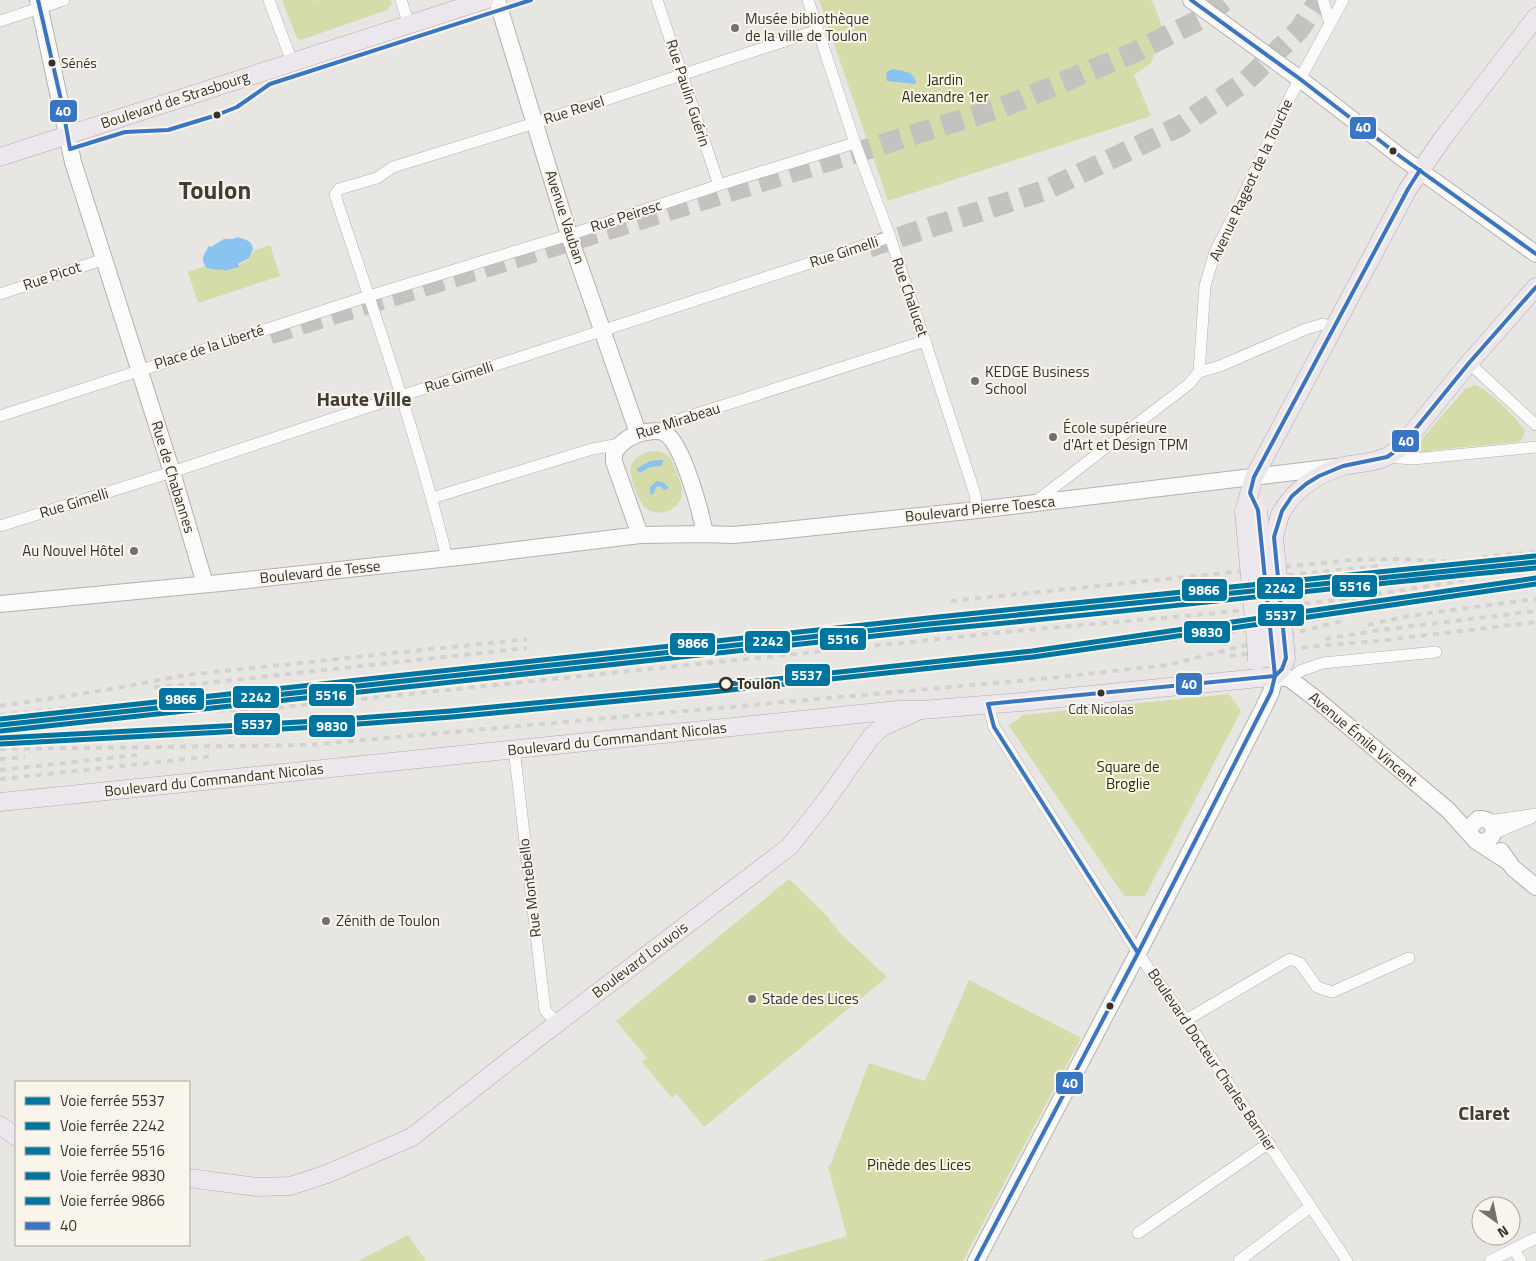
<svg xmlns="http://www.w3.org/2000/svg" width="1536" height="1261" font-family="'Titillium Web',sans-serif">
	<rect width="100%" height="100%" fill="#e8e6e2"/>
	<g fill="#d6dbaa">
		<polygon points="282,0 315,0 315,1 320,0 391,0 392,3 387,10 301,40 297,38"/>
		<polygon points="819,0 1150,0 1153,2 1163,29 1151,63 1134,75 1151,116 888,201"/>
		<path d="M270,245l10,31 -82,27 -10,-31 17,-6c9,7 34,1 42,-6 3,-3 4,-7 7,-9 5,-3 11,-4 16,-6z"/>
		<path d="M1475,385c13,4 43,34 50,46l-3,8 -5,3 -84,8v4c-8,0 -14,1 -18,-6l1,-2 49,-57z"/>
		<path d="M651,451c8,0 15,1 20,8 4,9 9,20 11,29 3,19 -20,31 -35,21 -7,-5 -9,-12 -12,-20 -7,-20 -8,-31 16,-38z"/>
		<polygon points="1229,694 1241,711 1145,896 1124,896 1009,726 1023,715"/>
		<polygon points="789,879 826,915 841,934 887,977 704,1127 677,1094 672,1098 642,1062 647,1058 616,1021"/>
		<polygon points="969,980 1081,1038 963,1261 761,1261 847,1236 828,1167 830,1166 869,1063 925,1081"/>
		<polygon points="408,1235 426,1261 358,1261"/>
	</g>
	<g fill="#8ac3ef">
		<path d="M892,69c11,2 22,2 24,14l-1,1 -28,-3 -1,-8z"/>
		<path d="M238,237c7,3 13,2 15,12l-4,9 -11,6 1,3 -15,4 -1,-2 -5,1 -11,-2c-8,-9 -3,-13 2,-22l2,1 13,-8h9z"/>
		<polygon points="663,460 662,466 650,467 640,473 636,469 650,461"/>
		<polygon points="657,481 664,483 669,488 664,490 660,486 656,487 654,493 650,495 650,487"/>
	</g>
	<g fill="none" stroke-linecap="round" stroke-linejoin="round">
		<g stroke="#c4c2be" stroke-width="21" stroke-dasharray="21 11" stroke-linecap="butt">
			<polyline points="869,247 1046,190 1180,126 1246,81 1299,30 1319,0"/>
			<polyline points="270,334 1003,107 1135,52 1203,18 1226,0"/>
		</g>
		<defs>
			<g id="street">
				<polyline points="269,0 292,62"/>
				<polyline points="401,0 409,25"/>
				<polyline points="657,0 719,185"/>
				<polyline points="808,0 855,143 890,237 925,341 975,494 977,510"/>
				<polyline points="1323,0 1330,24"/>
				<polyline points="0,21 64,0"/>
				<polyline points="0,294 104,259"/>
				<polyline points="1469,363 1536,425"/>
				<polyline points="1199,372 1220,366 1306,329 1323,324 1334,327"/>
				<polyline points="0,416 369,296 569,235 719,185 855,143"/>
				<polyline points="657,431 684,418 925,341"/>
				<polyline points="1387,457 1413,459 1536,447"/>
				<polyline points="432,498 592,449 620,444"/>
				<polyline points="1035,502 1189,384 1199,372 1205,286 1215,252 1238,207 1289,99 1343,0"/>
				<polyline points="0,526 172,472 401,396 890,237"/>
				<path d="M447,558c-30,-123 -72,-243 -112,-363l4,-6 38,-11 16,-11 142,-44 283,-93"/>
				<polyline points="1290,679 1300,671 1323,663 1436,652"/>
				<polyline points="988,704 994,727 1148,968 1186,1020 1347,1261"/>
				<polyline points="514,749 545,1010 557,1023"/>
				<polyline points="1489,821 1536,814"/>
				<polyline points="1493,834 1531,818"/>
				<polyline points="1186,1020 1290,959 1300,963 1317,987 1332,992 1409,958"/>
				<polyline points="1138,1233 1269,1143"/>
				<polyline points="1514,1249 1521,1261"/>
				<polyline points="1239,1261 1310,1207"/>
				<polyline points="1490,1261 1536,1238"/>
			</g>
			<g id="secondary">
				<polyline points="38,0 73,162 172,472 205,584"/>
				<polyline points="497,0 569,235 638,433"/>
				<polyline points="1191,0 1300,79 1401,157 1536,254"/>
				<path d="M640,535l-26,-73v-10c8,-11 18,-18 32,-20 6,-1 13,-2 19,1 18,11 36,80 40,101"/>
				<polyline points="0,604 220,583 468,556 640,535 705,534 733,535 777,531 977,510 1336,467"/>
				<path d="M1470,833l1,-7 7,-7c20,-2 21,23 1,23"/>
				<polyline points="1501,851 1513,868 1536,887"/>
				<polyline points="976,1261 1138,953 1263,709 1271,692 1275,676 1290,679 1316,699 1448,810 1476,841 1507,861"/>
			</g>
			<g id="primary">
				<polyline points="0,157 485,0"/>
				<polyline points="1244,512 1254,477 1408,189 1443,138 1536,17"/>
				<path d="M1280,515c13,-25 37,-41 64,-49 14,-3 30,-3 42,-9 5,-2 9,-6 14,-9l69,-85 67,-76"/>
				<polyline points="0,802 898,710 921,710 1021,702 1259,678 1275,676 1282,669 1286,658"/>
				<polyline points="0,1125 16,1137"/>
				<polyline points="189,1178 257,1187 290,1186 327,1174 412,1137 534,1041 789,847 822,806 871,737 882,727 914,713"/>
			</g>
		</defs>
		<use href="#street" stroke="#b3b1ad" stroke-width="12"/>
		<use href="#secondary" stroke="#b3b1ad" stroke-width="18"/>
		<use href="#primary" stroke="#b3a9b2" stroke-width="19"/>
		<use href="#street" stroke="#fcfbfb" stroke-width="11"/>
		<use href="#secondary" stroke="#fcfbfb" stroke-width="16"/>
		<use href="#primary" stroke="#ece7ed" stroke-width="18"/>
		<g stroke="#d3d2d1" stroke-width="4" stroke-dasharray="6 6" stroke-linecap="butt">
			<polyline points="1482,557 1536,552"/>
			<polyline points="1502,571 1536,566"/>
			<polyline points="1288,575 1380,566"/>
			<polyline points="951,601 1351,560 1392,559 1516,564"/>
			<polyline points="1368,625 1407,616 1536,599"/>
			<polyline points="1325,639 1380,630 1536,611"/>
			<polyline points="1230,656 1317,646 1378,641 1536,622"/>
			<polyline points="612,666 1413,581"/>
			<polyline points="154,687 205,683 527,648"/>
			<polyline points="253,696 368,691"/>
			<polyline points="0,706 111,689 186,675 527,639"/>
			<polyline points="0,715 121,703 247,696"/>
			<polyline points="38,720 86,716 264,709 1026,630 1217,613 1345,599 1448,583 1508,570"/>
			<path d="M36,735c49,-1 99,2 149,1 176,-5 351,-26 526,-44 218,-22 435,-44 650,-80 49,-8 98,-20 146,-30"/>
			<polyline points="0,749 309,745 1050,678 1168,665 1346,620"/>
			<polyline points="0,759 25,757"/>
			<polyline points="0,770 137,755"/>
			<polyline points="0,779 215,756"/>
		</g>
		<defs>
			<g id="primary-bridge">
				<polyline points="1258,510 1273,659"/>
				<polyline points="1244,512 1256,641 1257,661"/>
				<polyline points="1280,515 1274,537 1286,658"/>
			</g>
		</defs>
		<use href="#primary-bridge" stroke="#b3a9b2" stroke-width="19" stroke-linecap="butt"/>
		<use href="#primary-bridge" stroke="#ece7ed" stroke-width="18"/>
		<defs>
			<g id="bus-1">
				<polyline points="38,0 62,104 70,149"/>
				<polyline points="1191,0 1300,79 1401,157 1536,254"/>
				<polyline points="70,149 125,132 168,130 217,115 237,107 270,84 531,0"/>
				<polyline points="988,704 1275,676 1282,669 1286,658 1274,537 1282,511 1292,496 1306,484 1319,476 1343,466 1387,457 1400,448 1469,363 1536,287"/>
				<polyline points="988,704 994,727 1138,953"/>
				<polyline points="976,1261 1138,953 1271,692 1275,676 1258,510 1250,493 1254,477 1408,189 1420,170"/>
			</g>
		</defs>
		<use href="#bus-1" stroke="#faf5eb" stroke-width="8"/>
		<use href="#bus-1" stroke="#3a75c4" stroke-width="4"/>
		<defs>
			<polyline id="rail-1" points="0,738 318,721 451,711 711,686 1032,651 1536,578"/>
			<path id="rail-2" d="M0,725l929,-101c203,-19 405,-43 607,-62"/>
			<path id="rail-3" d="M1,731l929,-101c202,-18 404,-43 606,-62"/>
			<polyline id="rail-4" points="0,744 318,727 452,717 712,692 1033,657 1536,584"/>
			<path id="rail-5" d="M0,719l928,-101c203,-19 405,-43 607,-62"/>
		</defs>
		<use href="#rail-1" stroke="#faf5eb" stroke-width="9"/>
		<use href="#rail-2" stroke="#faf5eb" stroke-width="9"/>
		<use href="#rail-3" stroke="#faf5eb" stroke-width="9"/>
		<use href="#rail-4" stroke="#faf5eb" stroke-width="9"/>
		<use href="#rail-5" stroke="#faf5eb" stroke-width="9"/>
		<use href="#rail-1" stroke="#0075a1" stroke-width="5"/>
		<use href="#rail-2" stroke="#0075a1" stroke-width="5"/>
		<use href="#rail-3" stroke="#0075a1" stroke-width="5"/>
		<use href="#rail-4" stroke="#0075a1" stroke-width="5"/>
		<use href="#rail-5" stroke="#0075a1" stroke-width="5"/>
	</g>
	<g fill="#73716e" stroke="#faf5eb" stroke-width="2">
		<circle cx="735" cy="28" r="5"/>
		<circle cx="975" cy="381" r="5"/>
		<circle cx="1053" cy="437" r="5"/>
		<circle cx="134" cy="551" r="5"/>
		<circle cx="326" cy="921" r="5"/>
		<circle cx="752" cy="999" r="5"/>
	</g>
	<g fill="#34322f" stroke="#faf5eb" stroke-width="2">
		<circle cx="52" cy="63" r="4.5"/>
		<circle cx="217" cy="115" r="4.5"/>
		<circle cx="1393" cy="151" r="4.5"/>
		<circle cx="1101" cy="693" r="4.5"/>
		<circle cx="1110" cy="1006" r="4.5"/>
	</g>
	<circle fill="#faf5eb" stroke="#34322f" stroke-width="2.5" cx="726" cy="684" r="6"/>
	<g text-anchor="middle" stroke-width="4" stroke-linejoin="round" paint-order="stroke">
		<g font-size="14" fill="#34322f" stroke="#faf5eb" text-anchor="start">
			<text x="61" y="68">Sénés</text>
			<text x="1101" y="714" text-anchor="middle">Cdt Nicolas</text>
		</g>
		<g font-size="15" fill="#34322f" stroke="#faf5eb" text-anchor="start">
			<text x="745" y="24">Musée bibliothèque<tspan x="745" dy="17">de la ville de Toulon</tspan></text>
			<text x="985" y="377">KEDGE Business<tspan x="985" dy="17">School</tspan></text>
			<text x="1063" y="433">École supérieure<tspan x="1063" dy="17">d'Art et Design TPM</tspan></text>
			<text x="124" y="556" text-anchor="end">Au Nouvel Hôtel</text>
			<text x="336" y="926">Zénith de Toulon</text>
			<text x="762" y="1004">Stade des Lices</text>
		</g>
		<g font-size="15" fill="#2b2f04" stroke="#faf5eb">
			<text x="945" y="85">Jardin<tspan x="945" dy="17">Alexandre 1er</tspan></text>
			<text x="1128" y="772">Square de<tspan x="1128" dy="17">Broglie</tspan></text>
			<text x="919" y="1170">Pinède des Lices</text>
		</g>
		<g font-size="15" fill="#34322f" stroke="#faf5eb">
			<text transform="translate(688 93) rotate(72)" y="5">Rue Paulin Guérin</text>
			<text transform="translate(175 100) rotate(-18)" y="5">Boulevard de Strasbourg</text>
			<text transform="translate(574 110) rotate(-18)" y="5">Rue Revel</text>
			<text transform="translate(1251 180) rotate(-65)" y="5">Avenue Rageot de la Touche</text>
			<text transform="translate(626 216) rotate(-18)" y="5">Rue Peiresc</text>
			<text transform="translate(565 217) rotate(72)" y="5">Avenue Vauban</text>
			<text transform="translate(844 252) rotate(-18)" y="5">Rue Gimelli</text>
			<text transform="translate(52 276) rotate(-19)" y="5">Rue Picot</text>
			<text transform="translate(910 297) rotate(71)" y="5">Rue Chalucet</text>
			<text transform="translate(209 347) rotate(-18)" y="5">Place de la Liberté</text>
			<text transform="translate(459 377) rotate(-18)" y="5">Rue Gimelli</text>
			<text transform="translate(678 421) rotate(-18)" y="5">Rue Mirabeau</text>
			<text transform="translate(173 477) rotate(73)" y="5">Rue de Chabannes</text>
			<text transform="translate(74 503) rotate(-17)" y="5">Rue Gimelli</text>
			<text transform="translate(980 509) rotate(-6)" y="5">Boulevard Pierre Toesca</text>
			<text transform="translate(320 572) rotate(-6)" y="5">Boulevard de Tesse</text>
			<text transform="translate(617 739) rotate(-6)" y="5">Boulevard du Commandant Nicolas</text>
			<text transform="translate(1363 739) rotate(40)" y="5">Avenue Émile Vincent</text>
			<text transform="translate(214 780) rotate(-6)" y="5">Boulevard du Commandant Nicolas</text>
			<text transform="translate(530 888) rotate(-97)" y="5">Rue Montebello</text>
			<text transform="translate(640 960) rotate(-37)" y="5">Boulevard Louvois</text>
			<text transform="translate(1212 1060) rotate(56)" y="5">Boulevard Docteur Charles Barnier</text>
		</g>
		<g font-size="15" font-weight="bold" fill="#34322f" stroke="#faf5eb" text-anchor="start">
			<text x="737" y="689">Toulon</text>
		</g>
		<g font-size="20" font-weight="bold" fill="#413d36" stroke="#faf5eb">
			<text x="364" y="406">Haute Ville</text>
			<text x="1484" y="1120">Claret</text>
		</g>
		<g font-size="25" font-weight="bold" fill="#413d36" stroke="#faf5eb">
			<text x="215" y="199">Toulon</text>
		</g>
	</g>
	<g stroke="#faf5eb" stroke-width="2">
		<rect x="49" y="99" width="29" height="24" rx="5" fill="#3a75c4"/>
		<rect x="1349" y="116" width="28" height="24" rx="5" fill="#3a75c4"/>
		<rect x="1391" y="429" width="29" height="24" rx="5" fill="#3a75c4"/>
		<rect x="1331" y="574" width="47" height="24" rx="5" fill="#0075a1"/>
		<rect x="1256" y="576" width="48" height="24" rx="5" fill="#0075a1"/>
		<rect x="1181" y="578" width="47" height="24" rx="5" fill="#0075a1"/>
		<rect x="1257" y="603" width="48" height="24" rx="5" fill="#0075a1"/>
		<rect x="1183" y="620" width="48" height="24" rx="5" fill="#0075a1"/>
		<rect x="819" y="627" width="48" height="24" rx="5" fill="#0075a1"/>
		<rect x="744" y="630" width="47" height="24" rx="5" fill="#0075a1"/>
		<rect x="669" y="632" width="47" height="24" rx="5" fill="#0075a1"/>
		<rect x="784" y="663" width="47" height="24" rx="5" fill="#0075a1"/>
		<rect x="1175" y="672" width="28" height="24" rx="5" fill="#3a75c4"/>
		<rect x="308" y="683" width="47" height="24" rx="5" fill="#0075a1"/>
		<rect x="232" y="685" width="48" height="24" rx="5" fill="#0075a1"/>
		<rect x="158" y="687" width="47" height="24" rx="5" fill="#0075a1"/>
		<rect x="233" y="712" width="48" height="24" rx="5" fill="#0075a1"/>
		<rect x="308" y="714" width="48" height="24" rx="5" fill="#0075a1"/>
		<rect x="1055" y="1071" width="29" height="24" rx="5" fill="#3a75c4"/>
	</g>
	<g font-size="14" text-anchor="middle" font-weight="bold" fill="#fff">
		<text x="63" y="116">40</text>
		<text x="1363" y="132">40</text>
		<text x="1406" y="446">40</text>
		<text x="1355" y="591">5516</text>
		<text x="1280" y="593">2242</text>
		<text x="1204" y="595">9866</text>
		<text x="1281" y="620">5537</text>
		<text x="1207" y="637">9830</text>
		<text x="843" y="644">5516</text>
		<text x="768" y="646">2242</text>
		<text x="693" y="648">9866</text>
		<text x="807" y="680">5537</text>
		<text x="1189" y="689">40</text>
		<text x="331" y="700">5516</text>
		<text x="256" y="702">2242</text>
		<text x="181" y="704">9866</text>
		<text x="257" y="729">5537</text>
		<text x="332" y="731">9830</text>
		<text x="1070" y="1088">40</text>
	</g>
	<rect x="15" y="1081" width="175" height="165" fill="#faf5eb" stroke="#aba7a0"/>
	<rect x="25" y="1097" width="25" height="8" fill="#0075a1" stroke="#aba7a0"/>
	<text x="60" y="1106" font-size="15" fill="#34322f">Voie ferrée 5537</text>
	<rect x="25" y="1122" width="25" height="8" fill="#0075a1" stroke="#aba7a0"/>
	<text x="60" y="1131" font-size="15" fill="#34322f">Voie ferrée 2242</text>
	<rect x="25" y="1147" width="25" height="8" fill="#0075a1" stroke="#aba7a0"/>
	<text x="60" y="1156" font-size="15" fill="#34322f">Voie ferrée 5516</text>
	<rect x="25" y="1172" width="25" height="8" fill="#0075a1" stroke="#aba7a0"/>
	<text x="60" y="1181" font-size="15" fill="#34322f">Voie ferrée 9830</text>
	<rect x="25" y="1197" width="25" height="8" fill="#0075a1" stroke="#aba7a0"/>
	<text x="60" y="1206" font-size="15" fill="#34322f">Voie ferrée 9866</text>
	<rect x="25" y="1222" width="25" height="8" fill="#3a75c4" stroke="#aba7a0"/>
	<text x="60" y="1231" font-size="15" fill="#34322f">40</text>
	<g transform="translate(1496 1221) rotate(147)"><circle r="24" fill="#faf5eb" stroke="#aba7a0"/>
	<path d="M0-4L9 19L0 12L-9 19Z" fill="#73716e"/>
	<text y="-8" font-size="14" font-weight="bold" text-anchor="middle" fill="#34322f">N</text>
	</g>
</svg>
